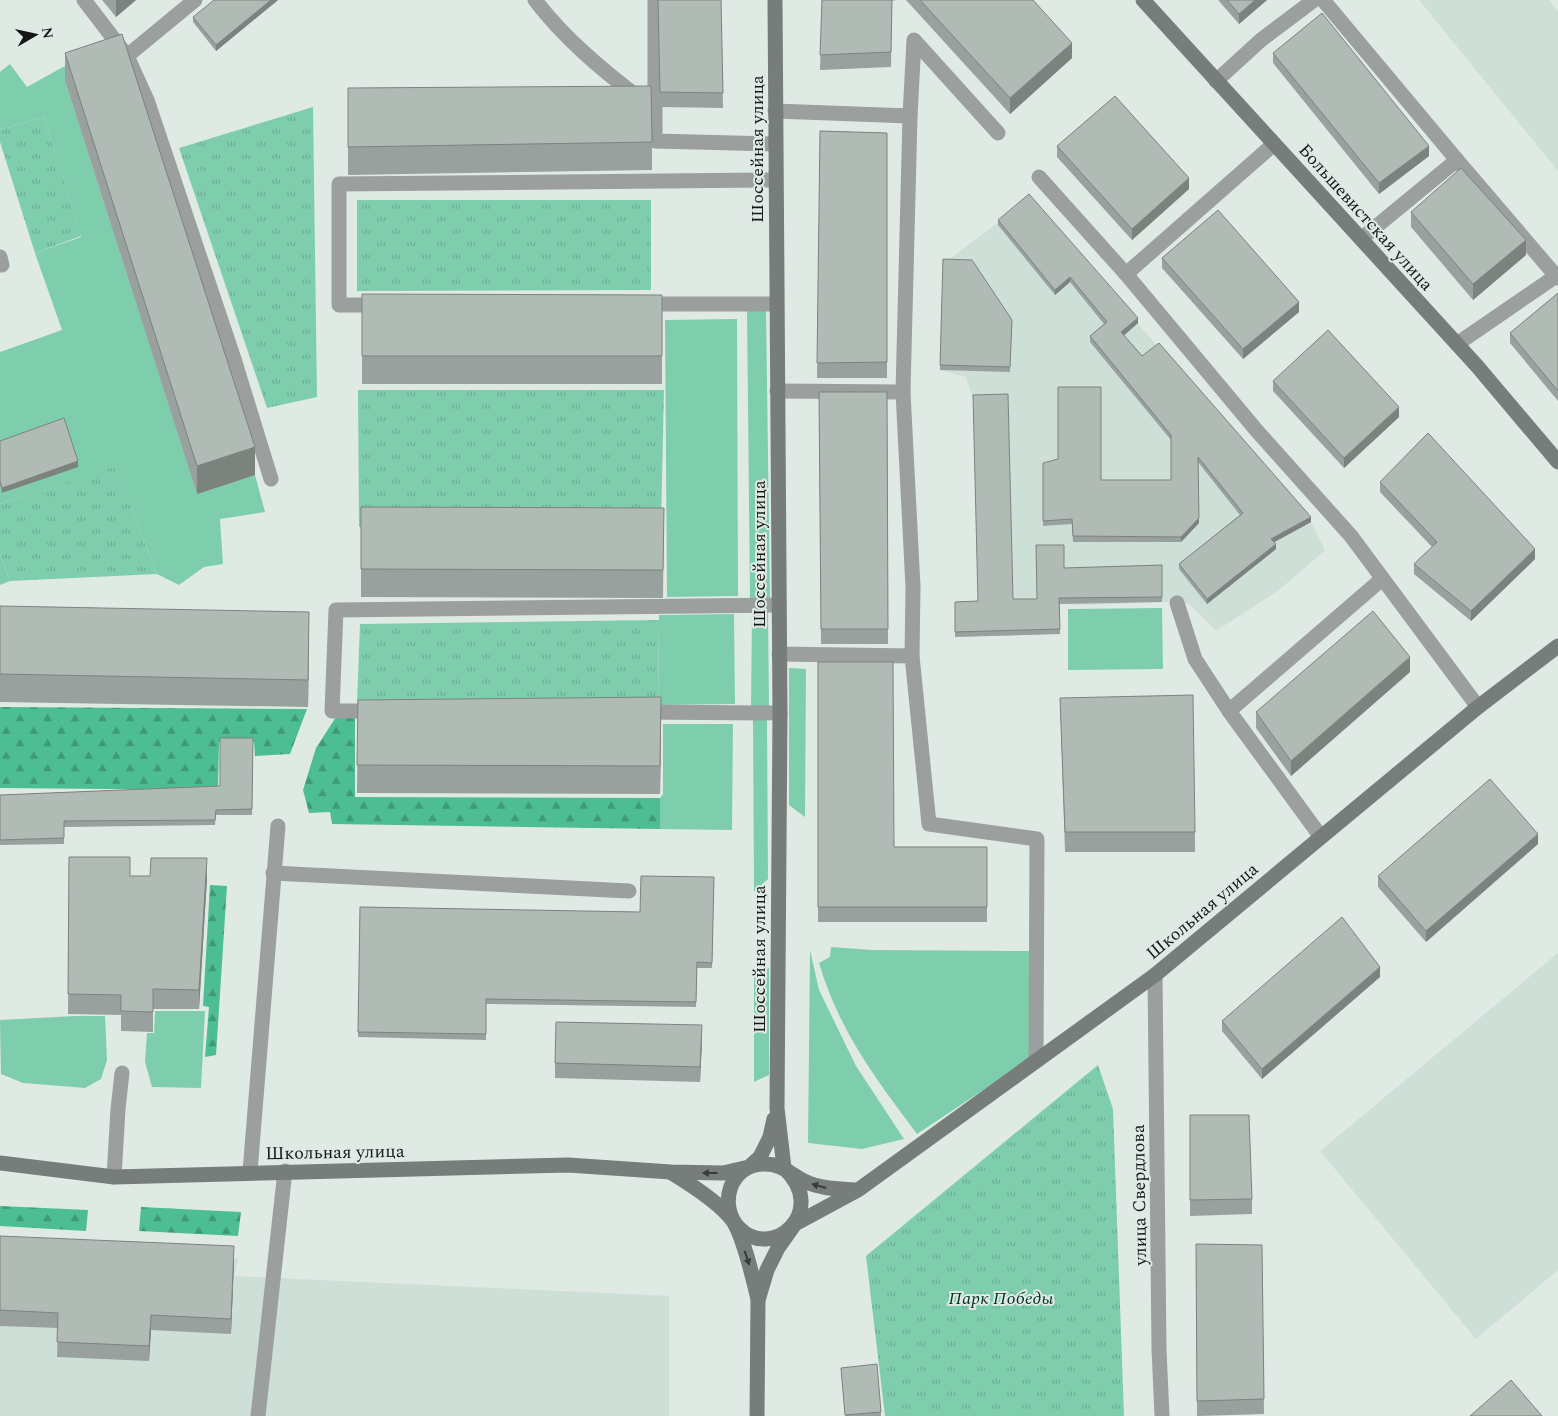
<svg xmlns="http://www.w3.org/2000/svg" width="1558" height="1416" font-family="Spectral,serif">
	<defs>
		<pattern id="forest-firs" width="22" height="20" patternUnits="userSpaceOnUse" patternTransform="scale(1.25)"><rect width="22" height="20" fill="#4dbd93"/><path d="M5 1l3.5 6h-7zM16 11l3.5 6h-7z" fill="#3f9977"/></pattern>
		<pattern id="park-tufts" width="24" height="20" patternUnits="userSpaceOnUse" patternTransform="scale(1.25)"><rect width="24" height="20" fill="#7ecead"/><path d="M3 7l-1-3M5 7V3M7 7l1-3M15 17l-1-3M17 17v-4M19 17l1-3" fill="none" stroke="#6cb094"/></pattern>
	</defs>
	<rect width="100%" height="100%" fill="#e0eae5"/>
	<g fill="#cddfd7">
		<polygon points="1419,0 1549,0 1558,11 1558,171"/>
		<polygon points="1029,199 1311,522 1325,550 1279,590 1216,631 1189,604 1162,602 1090,605 1060,604 1060,634 955,637 955,607 978,606 973,400 966,377 940,370 943,264"/>
		<polygon points="1558,953 1558,1270 1476,1339 1320,1151"/>
		<polygon points="0,1251 238,1259 234,1276 669,1296 669,1416 0,1416"/>
	</g>
	<g fill="#7ecead">
		<polygon points="111,51 65,81 197,493 255,475 265,512 220,519 223,564 204,567 179,585 157,574 116,468 0,504 0,487 3,493 78,466 0,447 0,352 62,330 35,253 81,237 44,117 0,130 0,72 10,64 27,87 63,67"/>
		<polygon points="766,310 770,599 750,599 747,311"/>
		<polygon points="737,319 738,596 667,597 665,320"/>
		<polygon points="0,554 10,581 0,585"/>
		<polygon points="1162,608 1163,669 1068,670 1068,609"/>
		<polygon points="752,611 768,612 769,707 751,707"/>
		<polygon points="734,614 735,704 658,705 659,615"/>
		<polygon points="789,668 806,669 805,817 789,805"/>
		<polygon points="753,719 767,719 768,879 754,892"/>
		<polygon points="663,724 733,724 732,830 660,829 660,798 663,794"/>
		<path d="M831,947l42,3 157,1v108l-113,75c-41,-55 -78,-103 -98,-171l11,-6z"/>
		<polygon points="810,950 819,990 856,1066 904,1139 862,1149 808,1143"/>
		<polygon points="769,968 769,1075 754,1082 754,975"/>
		<polygon points="155,1011 205,1011 201,1088 152,1087 145,1062 147,1033 154,1033"/>
		<polygon points="75,1016 105,1016 107,1060 101,1079 85,1088 61,1086 23,1083 1,1074 0,1020"/>
	</g>
	<g fill="url(#forest-firs)">
		<polygon points="0,707 307,709 290,754 255,756 254,742 219,742 218,790 0,788"/>
		<polygon points="336,717 355,718 355,797 660,798 660,829 332,824 330,812 309,813 303,790 316,748"/>
		<polygon points="210,885 227,886 216,1055 205,1057 209,1007 203,1006"/>
		<polygon points="0,1206 88,1210 86,1231 0,1226"/>
		<polygon points="141,1207 241,1212 238,1236 139,1231"/>
	</g>
	<g fill="url(#park-tufts)">
		<polygon points="313,107 317,397 267,408 179,148"/>
		<polygon points="44,117 81,236 35,253 0,142 0,130"/>
		<polygon points="357,200 651,200 651,290 357,291"/>
		<polygon points="358,390 664,390 661,525 359,527"/>
		<polygon points="116,467 157,574 10,581 0,554 0,504"/>
		<polygon points="659,620 658,701 357,703 360,624"/>
		<polygon points="1098,1065 1113,1109 1124,1416 885,1416 866,1256"/>
	</g>
	<g fill="none" stroke-linecap="round" stroke-linejoin="round">
		<g stroke="#9b9f9d" stroke-width="15">
			<polyline points="84,0 127,56 147,100 234,359 271,479"/>
			<path d="M535,0c29,38 66,69 104,98"/>
			<polyline points="655,0 655,141 775,144"/>
			<polyline points="1323,0 1457,160"/>
			<polyline points="127,56 195,0"/>
			<polyline points="1216,81 1261,40 1314,0"/>
			<polyline points="775,111 910,116 914,40 998,133"/>
			<polyline points="1039,177 1126,274 1274,144"/>
			<polyline points="1361,239 1457,160 1556,276 1558,274"/>
			<polyline points="0,257 2,265"/>
			<polyline points="1126,274 1257,431 1351,536 1478,707"/>
			<polyline points="643,304 776,304"/>
			<polyline points="382,305 339,305 339,184 775,180"/>
			<polyline points="1457,344 1556,276 1558,278"/>
			<polyline points="777,391 903,392 910,116"/>
			<polyline points="903,392 913,587 912,656"/>
			<polyline points="1177,603 1195,659 1229,711"/>
			<polyline points="779,654 912,656 929,824 1037,839 1036,1061"/>
			<polyline points="378,711 332,711 336,610 778,605"/>
			<polyline points="641,712 780,713"/>
			<polyline points="1321,837 1229,711 1382,579"/>
			<polyline points="273,873 629,891"/>
			<polyline points="250,1172 278,826"/>
			<polyline points="114,1177 118,1109 122,1073"/>
			<polyline points="258,1416 285,1171"/>
		</g>
		<polyline stroke="#9b9f9d" stroke-width="15" points="1155,975 1159,1349 1162,1416"/>
		<g stroke="#777d7a" stroke-width="15">
			<polyline points="775,0 780,713 777,1108 784,1168"/>
			<polyline points="1143,0 1477,366 1558,462"/>
			<polyline points="0,1163 114,1177 568,1165 671,1172 723,1173 749,1167 760,1157 770,1137 774,1119"/>
			<path d="M784,1168c46,43 -12,94 -45,60 -21,-22 -10,-63 24,-64 18,-1 27,10 41,17 17,8 35,8 53,9"/>
			<path d="M672,1173c18,11 49,31 61,48 11,17 20,58 25,78"/>
			<polyline points="757,1416 758,1300 767,1270 778,1248 795,1224 858,1190 1155,975 1478,707 1558,646"/>
		</g>
	</g>
	<g fill="#98a19d">
		<polygon points="102,0 136,0 116,17"/>
		<polygon points="278,0 216,51 193,22 193,17"/>
		<polygon points="658,0 721,0 723,108 660,107"/>
		<polygon points="822,0 896,0 892,1 891,67 820,70"/>
		<polygon points="906,0 1033,0 1072,58 1010,114"/>
		<polygon points="1218,0 1267,0 1239,24"/>
		<polygon points="65,53 255,475 197,494 65,81"/>
		<polygon points="1273,53 1429,156 1379,194 1273,63"/>
		<polygon points="348,88 652,142 652,170 348,175"/>
		<polygon points="820,131 887,133 887,378 817,378"/>
		<polygon points="1057,146 1189,189 1132,240 1057,157"/>
		<polygon points="1411,212 1526,255 1473,300 1411,227"/>
		<polygon points="998,220 1138,323 1124,335 1142,356 1311,522 1274,542 1276,549 1207,604 1179,569 1179,564 1240,515 1198,462 1199,523 1181,542 1073,542 1072,524 1043,526 1043,463 1101,480 1171,480 1171,440 1090,342 1090,336 1104,324 1070,282 1055,295 998,225"/>
		<polygon points="1162,258 1299,312 1243,359 1162,268"/>
		<polygon points="943,259 1012,320 1010,372 940,370"/>
		<polygon points="1558,293 1558,401 1510,343 1510,333"/>
		<polygon points="362,294 662,295 662,384 362,384"/>
		<polygon points="1273,381 1399,417 1344,468 1273,391"/>
		<polygon points="819,392 887,392 888,644 821,644"/>
		<polygon points="0,441 78,467 2,493 0,486"/>
		<polygon points="1380,482 1535,559 1471,621 1414,574 1414,564 1432,547 1380,492"/>
		<polygon points="361,507 664,508 663,598 361,597"/>
		<polygon points="1162,565 1162,602 1059,604 1060,634 955,637 955,602 1037,599 1064,568"/>
		<polygon points="0,606 309,640 308,707 0,702"/>
		<polygon points="818,662 894,847 987,847 987,922 818,922"/>
		<polygon points="1410,672 1291,776 1256,728 1256,712"/>
		<polygon points="1060,698 1195,832 1195,852 1065,852"/>
		<polygon points="358,700 661,725 660,794 357,793"/>
		<polygon points="253,738 252,815 216,815 215,825 64,827 64,844 0,845 0,795 220,786"/>
		<polygon points="1538,844 1426,942 1378,887 1378,876"/>
		<polygon points="69,857 130,876 207,878 199,1009 153,1009 153,1032 121,1031 121,1015 68,1014"/>
		<polygon points="714,877 712,968 697,968 696,1007 486,1004 486,1040 358,1037 360,907 640,912"/>
		<polygon points="1380,977 1262,1079 1222,1031 1222,1021"/>
		<polygon points="702,1040 700,1082 555,1078 555,1063"/>
		<polygon points="1190,1115 1252,1199 1252,1214 1190,1216"/>
		<polygon points="0,1236 234,1261 231,1334 151,1330 149,1361 57,1357 58,1328 0,1326"/>
		<polygon points="1196,1244 1262,1245 1264,1414 1197,1416"/>
		<polygon points="841,1368 881,1412 881,1416 845,1416"/>
	</g>
	<g fill="#7c837f">
		<polygon points="116,0 136,0 116,17"/>
		<polygon points="271,0 278,0 216,51 216,45"/>
		<polygon points="1255,0 1267,0 1239,24 1239,14"/>
		<polygon points="1072,43 1072,58 1010,114 1010,98"/>
		<polygon points="1429,146 1429,156 1379,194 1379,183"/>
		<polygon points="1189,178 1189,189 1132,240 1132,229"/>
		<polygon points="1526,240 1526,255 1473,300 1473,284"/>
		<polygon points="1070,277 1070,282 1055,295 1055,290"/>
		<polygon points="1299,302 1299,312 1243,359 1243,349"/>
		<polygon points="1138,318 1138,323 1121,338 1121,332"/>
		<polygon points="1399,407 1399,417 1344,468 1344,458"/>
		<polygon points="255,447 255,475 197,494 197,466"/>
		<polygon points="78,461 78,467 2,493 2,488"/>
		<polygon points="1311,517 1311,522 1271,544 1271,539"/>
		<polygon points="1199,518 1199,523 1181,542 1181,537"/>
		<polygon points="1276,544 1276,549 1207,604 1207,599"/>
		<polygon points="1535,549 1535,559 1471,621 1471,611"/>
		<polygon points="309,612 309,640 308,707 308,680"/>
		<polygon points="1410,657 1410,672 1291,776 1291,761"/>
		<polygon points="661,697 661,725 660,794 660,766"/>
		<polygon points="1538,834 1538,844 1426,942 1426,931"/>
		<polygon points="207,858 207,878 199,1009 199,990"/>
		<polygon points="1380,967 1380,977 1262,1079 1262,1069"/>
		<polygon points="702,1025 702,1040 700,1082 700,1067"/>
		<polygon points="234,1246 234,1261 231,1334 231,1319"/>
		<polygon points="151,1315 151,1330 149,1361 149,1346"/>
	</g>
	<g fill="#b1bbb6" stroke="#7c837f">
		<polygon points="214,0 271,0 216,45 193,17"/>
		<polygon points="658,0 721,0 723,93 660,92"/>
		<polygon points="822,0 892,0 891,52 820,55"/>
		<polygon points="920,0 1033,0 1072,43 1010,98"/>
		<polygon points="1227,0 1255,0 1239,14"/>
		<polygon points="1322,13 1429,146 1379,183 1273,53"/>
		<polygon points="122,34 255,447 197,466 65,53"/>
		<polygon points="651,86 652,142 348,147 348,88"/>
		<polygon points="1115,96 1189,178 1132,229 1057,146"/>
		<polygon points="820,131 887,133 887,362 817,363"/>
		<polygon points="1461,168 1526,240 1473,284 1411,212"/>
		<polygon points="1029,194 1138,318 1121,332 1142,356 1159,343 1311,517 1271,539 1276,544 1207,599 1179,564 1243,513 1198,457 1199,518 1181,537 1073,536 1072,519 1043,521 1043,463 1058,459 1058,387 1101,387 1101,480 1171,480 1171,435 1090,336 1107,322 1070,277 1055,290 998,220"/>
		<polygon points="1218,210 1299,302 1243,349 1162,258"/>
		<polygon points="943,259 972,260 1012,320 1010,367 940,365"/>
		<polygon points="1558,293 1558,391 1510,333"/>
		<polygon points="362,294 662,295 662,356 362,356"/>
		<polygon points="1328,330 1399,407 1344,458 1273,381"/>
		<polygon points="819,392 887,392 888,629 821,629"/>
		<polygon points="1008,394 1013,599 1037,599 1036,545 1064,545 1064,568 1162,565 1162,597 1059,598 1060,629 955,632 955,602 978,601 973,395"/>
		<polygon points="64,418 78,461 2,488 0,481 0,441"/>
		<polygon points="1428,433 1535,549 1471,611 1414,564 1437,542 1380,482"/>
		<polygon points="361,507 664,508 663,570 361,569"/>
		<polygon points="0,606 309,612 308,680 0,674"/>
		<polygon points="1373,611 1410,657 1291,761 1256,712"/>
		<polygon points="818,662 893,662 894,847 987,847 987,907 818,907"/>
		<polygon points="1193,695 1195,832 1065,832 1060,698"/>
		<polygon points="661,697 660,766 357,765 358,700"/>
		<polygon points="220,738 253,738 252,809 216,810 215,820 64,821 64,838 0,840 0,795 220,786"/>
		<polygon points="1490,779 1538,834 1426,931 1378,876"/>
		<polygon points="69,857 130,857 130,876 150,876 151,858 207,858 199,990 153,989 153,1012 121,1011 121,995 68,994"/>
		<polygon points="641,876 714,877 712,963 697,962 696,1002 486,999 486,1034 358,1032 360,907 640,912"/>
		<polygon points="1342,917 1380,967 1262,1069 1222,1021"/>
		<polygon points="556,1022 702,1025 700,1067 555,1063"/>
		<polygon points="1190,1115 1249,1115 1252,1199 1190,1200"/>
		<polygon points="0,1236 234,1246 231,1319 151,1315 149,1346 57,1342 58,1313 0,1310"/>
		<polygon points="1196,1244 1262,1245 1264,1399 1197,1401"/>
		<polygon points="877,1364 881,1412 845,1415 841,1368"/>
		<polygon points="1511,1380 1542,1416 1470,1416"/>
	</g>
	<defs><path id="oneway-solid" d="M-6-.8H1V-3.2L6.5 0L1 3.2V.8H-6Z" transform="scale(1.25)"/></defs>
	<g fill="#373b39">
		<use href="#oneway-solid" transform="translate(710 1173) rotate(-180)"/>
		<use href="#oneway-solid" transform="translate(819 1186) rotate(-164)"/>
		<use href="#oneway-solid" transform="translate(747 1258) rotate(71)"/>
	</g>
	<g text-anchor="middle" stroke-width="4" stroke-linejoin="round" paint-order="stroke">
		<g font-size="18" fill="#141716" stroke="#e0eae5">
			<text transform="translate(757 149) rotate(-90)" y="6">Шоссейная улица</text>
			<text transform="translate(1366 217) rotate(48)" y="6">Большевистская улица</text>
			<text transform="translate(759 554) rotate(-90)" y="6">Шоссейная улица</text>
			<text transform="translate(1202 911) rotate(-40)" y="6">Школьная улица</text>
			<text transform="translate(759 959) rotate(-90)" y="6">Шоссейная улица</text>
			<text transform="translate(335 1152) rotate(-1)" y="6">Школьная улица</text>
			<text transform="translate(1139 1195) rotate(-91)" y="6">улица Свердлова</text>
		</g>
		<g font-size="18" font-style="italic" fill="#013525" stroke="#e0eae5">
			<text x="1001" y="1304">Парк Победы</text>
		</g>
	</g>
	<g transform="translate(35 35) rotate(81)" stroke="#e0eae5" stroke-width="4" paint-order="stroke">
	<path d="M0-4L9 19L0 12L-9 19Z" fill="#141716"/>
	<text y="-8" font-size="14" font-weight="bold" text-anchor="middle" fill="#141716">N</text>
	</g>
</svg>
